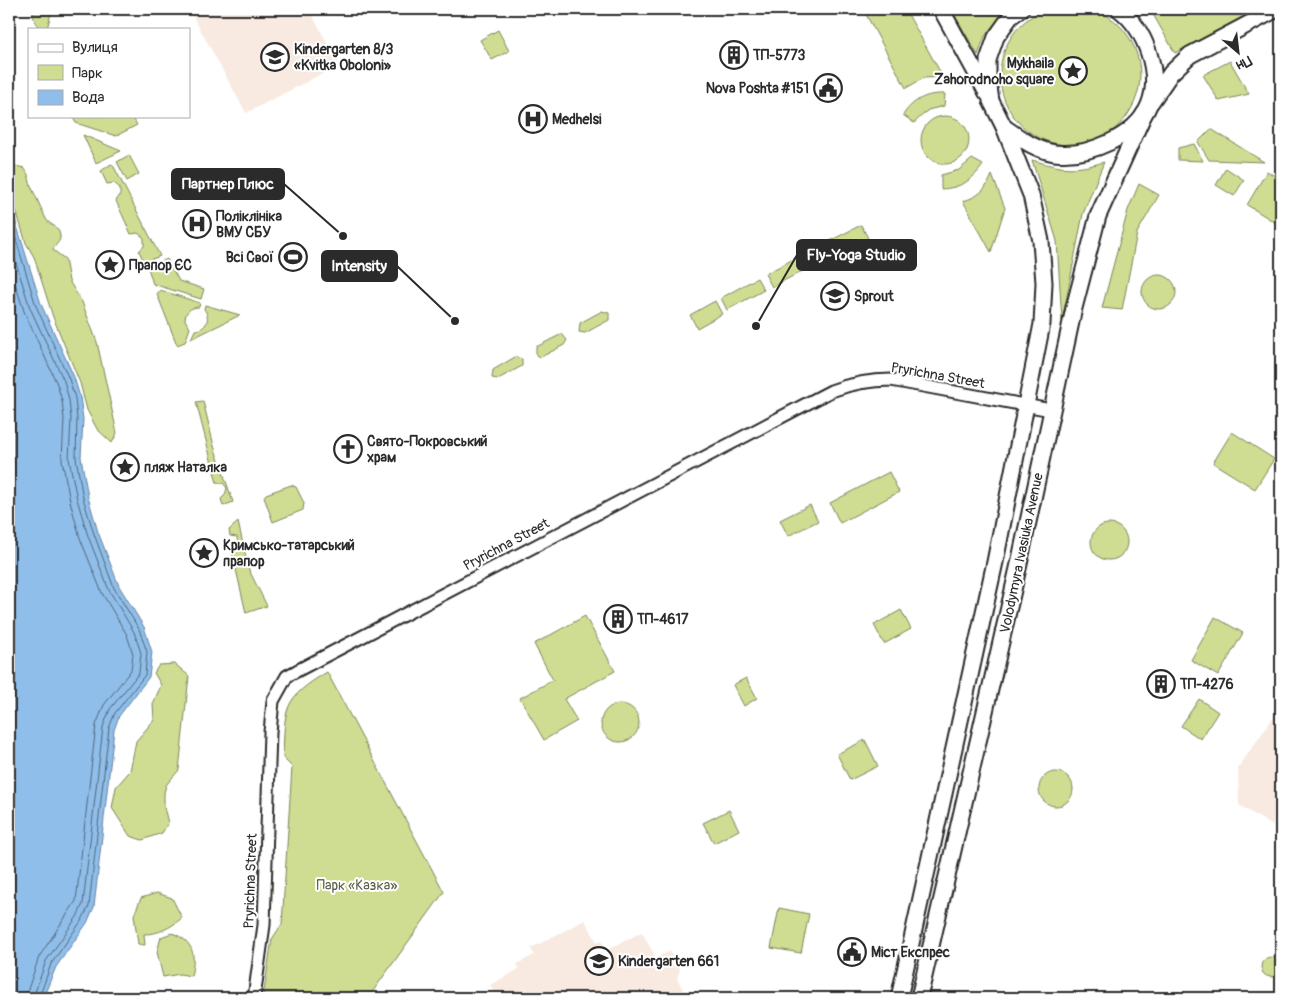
<svg xmlns="http://www.w3.org/2000/svg" width="1290" height="1007" font-family="Pangolin,sans-serif">
	<rect width="100%" height="100%" fill="#fff"/>
	<filter id="ink" filterUnits="userSpaceOnUse"><feTurbulence type="fractalNoise" baseFrequency=".02" numOctaves="2"/><feDisplacementMap in="SourceGraphic" scale="10" xChannelSelector="R" yChannelSelector="G"/><feConvolveMatrix kernelMatrix="1 2 1 2 8 2 1 2 1" color-interpolation-filters="sRGB"/></filter>
	<g filter="url(#ink)">
		<g fill="#f8eae0">
			<polygon points="189,9 309,9 339,65 246,113"/>
			<polygon points="1281,706 1281,831 1239,805 1238,768"/>
			<polygon points="585,920 597,942 601,940 607,950 642,932 656,958 670,951 680,970 677,978 687,998 497,998 490,985 519,969 517,964 534,955 531,948"/>
		</g>
		<g fill="#cedd91" stroke="#7c845e">
			<circle cx="1070" cy="75" r="70"/>
			<polygon points="40,9 52,9 47,29 39,29 32,14"/>
			<polygon points="863,9 905,9 943,77 924,78 906,88"/>
			<polygon points="951,9 1007,9 985,36 978,55"/>
			<polygon points="1150,9 1257,9 1175,53"/>
			<polygon points="498,30 509,51 492,60 480,40"/>
			<polygon points="1230,61 1249,94 1219,101 1203,75"/>
			<path d="M945,94l-1,12 -16,4 -14,13 -11,-8c10,-15 23,-22 42,-21z"/>
			<circle cx="945" cy="140" r="24"/>
			<polygon points="72,116 121,116 122,118 132,116 137,125 116,136 76,123"/>
			<polygon points="1211,129 1264,162 1209,160 1198,142"/>
			<polygon points="83,135 121,151 96,163"/>
			<polygon points="1194,144 1203,161 1178,160 1178,148"/>
			<polygon points="129,155 139,174 127,181 117,162"/>
			<path d="M972,159l11,6c-11,16 -23,23 -42,24v-14l18,-5z"/>
			<path d="M1032,160c30,9 42,11 72,2l-21,52 -21,107 -5,-80z"/>
			<polygon points="111,164 113,165 160,256 144,262 139,251 144,246 144,238 138,233 131,234 116,201 120,195 120,188 114,183 107,184 101,171"/>
			<path d="M16,166l8,2c5,6 5,11 7,18 5,11 10,22 15,33 4,7 13,6 14,17 1,6 -5,8 -7,14l12,9 4,22 13,21 15,40 20,91 -5,10 -15,-14 -10,-19 -7,-27 -27,-66 -19,-60 -8,-14 -17,-56v-17z"/>
			<polygon points="1226,168 1244,180 1234,196 1216,185"/>
			<polygon points="1267,171 1281,180 1281,226 1247,205"/>
			<path d="M992,175l13,33 -14,44 -28,-51c15,-4 23,-11 29,-26z"/>
			<polygon points="1139,184 1159,195 1137,233 1122,310 1102,308 1128,210"/>
			<polygon points="861,225 868,238 819,264 812,250"/>
			<polygon points="803,254 810,267 772,287 765,274"/>
			<polygon points="167,259 179,281 204,289 201,299 153,284 148,268"/>
			<circle cx="1159" cy="292" r="17"/>
			<polygon points="757,278 764,290 727,310 721,298"/>
			<path d="M160,290l40,13 -1,4c-9,0 -14,5 -14,13l5,8 -5,14 -8,3 -20,-51z"/>
			<polygon points="715,301 722,314 697,328 690,315"/>
			<path d="M205,305l35,10 -49,24 4,-9c12,-1 16,-12 9,-21z"/>
			<polygon points="602,311 609,313 609,320 585,333 579,332 580,323"/>
			<polygon points="562,334 567,340 564,345 541,357 536,355 536,347"/>
			<polygon points="515,357 522,359 522,366 498,379 492,378 493,370"/>
			<polygon points="203,401 214,446 233,502 223,506 221,499 225,495 227,488 223,483 217,483 196,402"/>
			<polygon points="1232,432 1274,459 1255,489 1213,463"/>
			<polygon points="889,472 899,492 840,523 830,503"/>
			<polygon points="291,485 296,487 304,503 303,510 273,522 264,497 266,494"/>
			<polygon points="810,505 818,521 788,536 780,520"/>
			<polygon points="238,522 249,570 267,606 246,613 232,552 238,548 237,537 230,536 229,530"/>
			<circle cx="1109" cy="542" r="18"/>
			<polygon points="901,610 911,629 884,644 874,625"/>
			<polygon points="585,616 615,671 564,699 577,721 544,740 520,698 553,680 534,644"/>
			<polygon points="1215,617 1243,633 1218,676 1191,660"/>
			<polygon points="175,664 189,676 179,770 166,785 164,793 164,807 168,823 162,833 142,840 130,836 112,808 116,787 130,771 136,741 154,720 153,704 161,685 154,673 159,665"/>
			<path d="M327,672l117,220 -76,106h-105l9,-59 10,-15 10,-157 -9,-9c2,-50 -1,-59 44,-86z"/>
			<polygon points="746,678 757,698 744,706 733,685"/>
			<polygon points="1199,699 1218,712 1201,739 1181,726"/>
			<circle cx="620" cy="723" r="19"/>
			<polygon points="865,740 878,766 850,780 837,754"/>
			<circle cx="1056" cy="789" r="17"/>
			<polygon points="729,810 739,830 714,843 703,823"/>
			<path d="M157,893l15,5 10,20c-12,10 -23,16 -38,16l1,11 -7,-1 -4,-29 7,-17z"/>
			<polygon points="779,908 809,914 801,953 771,948"/>
			<path d="M172,933c22,8 24,22 19,43l-11,-2 -17,3 -6,-25 4,-15z"/>
			<circle cx="1271" cy="967" r="10"/>
		</g>
		<polygon fill="#8fbeea" stroke="#67839e" points="9,200 41,304 74,377 80,397 83,419 81,457 88,497 98,532 119,586 144,627 152,652 149,677 119,716 114,730 94,907 87,923 56,967 43,998 9,998"/>
		<g fill="none" stroke-linecap="round" stroke-linejoin="round">
			<g stroke="#536677" stroke-width="1">
				<polyline points="9,216 36,306 69,379 75,398 77,419 76,458 83,498 94,534 114,588 139,629 147,652 145,675 115,713 109,728 89,906 82,920 51,964 39,998"/>
				<polyline points="9,240 30,308 64,381 69,400 71,419 69,459 77,499 88,536 109,590 134,632 141,653 139,673 110,709 103,727 83,904 77,917 46,961 33,998"/>
				<polyline points="9,265 24,311 57,384 62,401 64,419 62,460 70,501 80,538 102,593 127,635 133,654 131,670 104,705 96,725 76,901 39,957 25,998"/>
			</g>
			<defs>
				<path id="minor" d="M254,998l10,-73 6,-193 3,-31 14,-25 544,-285c21,-8 38,-11 60,-11l160,30"/>
				<g id="secondary">
					<polyline points="941,9 987,93"/>
					<polyline points="1151,102 1171,73 1190,55 1277,9"/>
					<path d="M1004,127c16,11 31,23 51,26 32,4 81,-16 94,-48 13,-32 -4,-76 -30,-96"/>
					<polyline points="899,998 995,562 1042,324 1044,283 1041,241 1031,195 1004,127 991,101 988,80 988,60 996,37 1011,16 1021,9"/>
					<polyline points="919,998 1019,564 1074,308 1098,216 1144,114"/>
				</g>
			</defs>
			<use href="#minor" stroke="#2b2b2b" stroke-width="15"/>
			<use href="#secondary" stroke="#2b2b2b" stroke-width="19"/>
			<use href="#minor" stroke="#fff" stroke-width="11"/>
			<use href="#secondary" stroke="#fff" stroke-width="15"/>
		</g>
	</g>
	<defs>
		<symbol id="building-ring" viewBox="-11 -11 22 22"><circle r="9.5" fill="#fff" stroke="#2b2b2b" stroke-width="1.5"/><path d="M-4-6H4V6H1V3H-1V6H-4ZM-2.5-4.3h1.7v1.8h-1.7ZM.8-4.3h1.7v1.8H.8ZM-2.5-1h1.7V.8h-1.7ZM.8-1h1.7V.8H.8Z" fill="#2b2b2b"/></symbol>
		<symbol id="school-ring" viewBox="-11 -11 22 22"><circle r="9.5" fill="#fff" stroke="#2b2b2b" stroke-width="1.5"/><path d="M0-5L7-2L0 1L-7-2ZM-4 1L0 2.5L4 1V4Q0 6-4 4Z" fill="#2b2b2b"/></symbol>
		<symbol id="sight-ring" viewBox="-11 -11 22 22"><circle r="9.5" fill="#fff" stroke="#2b2b2b" stroke-width="1.5"/><path d="M0-6L1.8-2.2L6-1.7L2.9 1.2L3.7 5.4L0 3.3L-3.7 5.4L-2.9 1.2L-6-1.7L-1.8-2.2Z" fill="#2b2b2b"/></symbol>
		<symbol id="civic-ring" viewBox="-11 -11 22 22"><circle r="9.5" fill="#fff" stroke="#2b2b2b" stroke-width="1.5"/><path d="M-.6-6.5H3V-4.5H.6V-3L4-1V1h2V6H-6V1h2V-1L-.6-3ZM-1.2 2.5V6h2.4V2.5Z" fill="#2b2b2b"/></symbol>
		<symbol id="hospital-ring" viewBox="-11 -11 22 22"><circle r="9.5" fill="#fff" stroke="#2b2b2b" stroke-width="1.5"/><path d="M-5-5h3v3.5h4V-5h3V5h-3V1.5h-4V5h-3Z" fill="#2b2b2b"/></symbol>
		<symbol id="stadium-ring" viewBox="-11 -11 22 22"><circle r="9.5" fill="#fff" stroke="#2b2b2b" stroke-width="1.5"/><path d="M0-5a6.5 5 0 1 0 0 10a6.5 5 0 1 0 0-10ZM-3.5-1.8h7v3.6h-7Z" fill="#2b2b2b"/></symbol>
		<symbol id="church-ring" viewBox="-11 -11 22 22"><circle r="9.5" fill="#fff" stroke="#2b2b2b" stroke-width="1.5"/><path d="M-1.2-6h2.4v3.5h3.3v2.4h-3.3V6h-2.4V-.1h-3.3v-2.4h3.3Z" fill="#2b2b2b"/></symbol>
	</defs>
	<g fill-rule="evenodd">
		<use href="#building-ring" x="718" y="39" width="32" height="32"/>
		<use href="#school-ring" x="259" y="41" width="32" height="32"/>
		<use href="#sight-ring" x="1057" y="55" width="32" height="32"/>
		<use href="#civic-ring" x="812" y="72" width="32" height="32"/>
		<use href="#hospital-ring" x="517" y="103" width="32" height="32"/>
		<use href="#hospital-ring" x="181" y="208" width="32" height="32"/>
		<use href="#stadium-ring" x="277" y="241" width="32" height="32"/>
		<use href="#sight-ring" x="94" y="249" width="32" height="32"/>
		<use href="#school-ring" x="819" y="280" width="32" height="32"/>
		<use href="#church-ring" x="332" y="433" width="32" height="32"/>
		<use href="#sight-ring" x="109" y="451" width="32" height="32"/>
		<use href="#sight-ring" x="188" y="537" width="32" height="32"/>
		<use href="#building-ring" x="602" y="603" width="32" height="32"/>
		<use href="#building-ring" x="1145" y="668" width="32" height="32"/>
		<use href="#civic-ring" x="836" y="936" width="32" height="32"/>
		<use href="#school-ring" x="583" y="945" width="32" height="32"/>
	</g>
	<g text-anchor="middle" stroke-width="4" stroke-linejoin="round" paint-order="stroke">
		<g font-size="14" font-weight="bold" fill="#2b2b2b" stroke="#fff" text-anchor="start">
			<text x="294" y="54">Kindergarten 8/3<tspan x="294" dy="16">«Kvitka Oboloni»</tspan></text>
			<text x="753" y="60">ТП-5773</text>
			<text x="1054" y="68" text-anchor="end">Mykhaila<tspan x="1054" dy="16">Zahorodnoho square</tspan></text>
			<text x="809" y="93" text-anchor="end">Nova Poshta #151</text>
			<text x="552" y="124">Medhelsi</text>
			<text x="216" y="221">Поліклініка<tspan x="216" dy="16">ВМУ СБУ</tspan></text>
			<text x="274" y="262" text-anchor="end">Всі Свої</text>
			<text x="129" y="270">Прапор ЄС</text>
			<text x="854" y="301">Sprout</text>
			<text x="367" y="446">Свято-Покровський<tspan x="367" dy="16">храм</tspan></text>
			<text x="144" y="472">пляж Наталка</text>
			<text x="223" y="550">Кримсько-татарський<tspan x="223" dy="16">прапор</tspan></text>
			<text x="637" y="624">ТП-4617</text>
			<text x="1180" y="689">ТП-4276</text>
			<text x="871" y="957">Міст Експрес</text>
			<text x="618" y="966">Kindergarten 661</text>
		</g>
		<g font-size="14" fill="#2b2b2b" stroke="#fff">
			<text transform="translate(938 375) rotate(10)" y="5">Pryrichna Street</text>
			<text transform="translate(506 544) rotate(-28)" y="5">Pryrichna Street</text>
			<text transform="translate(1021 553) rotate(-78)" y="5">Volodymyra Ivasiuka Avenue</text>
			<text transform="translate(250 881) rotate(-88)" y="5">Pryrichna Street</text>
		</g>
		<g font-size="14" fill="#5c604a" stroke="#fff">
			<text x="357" y="890">Парк «Казка»</text>
		</g>
	</g>
	<path fill="none" stroke="#2b2b2b" stroke-width="2" d="M343 236L284 184M756 326L797 255M455 321L397 266"/>
	<g fill="#2b2b2b" stroke="#fff" stroke-width="2">
		<circle cx="343" cy="236" r="5"/>
		<circle cx="756" cy="326" r="5"/>
		<circle cx="455" cy="321" r="5"/>
	</g>
	<g fill="#2b2b2b" stroke="#2b2b2b" stroke-width="2">
		<rect x="172" y="169" width="112" height="30" rx="5"/>
		<rect x="797" y="240" width="119" height="30" rx="5"/>
		<rect x="322" y="251" width="75" height="30" rx="5"/>
	</g>
	<g font-size="15" text-anchor="middle" font-weight="bold" fill="#fff">
		<text x="228" y="189">Партнер Плюс</text>
		<text x="856" y="260">Fly-Yoga Studio</text>
		<text x="359" y="271">Intensity</text>
	</g>
	<rect width="1290" height="1007" fill="none" stroke="#fff" stroke-width="30"/>
	<rect x="15" y="15" width="1260" height="977" fill="none" stroke="#2b2b2b" stroke-width="2" filter="url(#ink)"/>
	<rect x="28" y="28" width="162" height="90" fill="#ffffff" stroke="#aaaaaa"/>
	<rect x="38" y="44" width="25" height="8" fill="#ffffff" stroke="#aaaaaa"/>
	<text x="72" y="52" font-size="15" fill="#2b2b2b">Вулиця</text>
	<rect x="38" y="65" width="25" height="15" fill="#cedd91" stroke="#aaaaaa"/>
	<text x="72" y="78" font-size="15" fill="#2b2b2b">Парк</text>
	<rect x="38" y="90" width="25" height="15" fill="#8fbeea" stroke="#aaaaaa"/>
	<text x="72" y="102" font-size="15" fill="#2b2b2b">Вода</text>
	<g transform="translate(1238 52) rotate(152)" stroke="#ffffff" stroke-width="4" paint-order="stroke">
	<path d="M0-4L9 19L0 12L-9 19Z" fill="#2b2b2b"/>
	<text y="-8" font-size="14" font-weight="bold" text-anchor="middle" fill="#2b2b2b">Пн</text>
	</g>
</svg>
